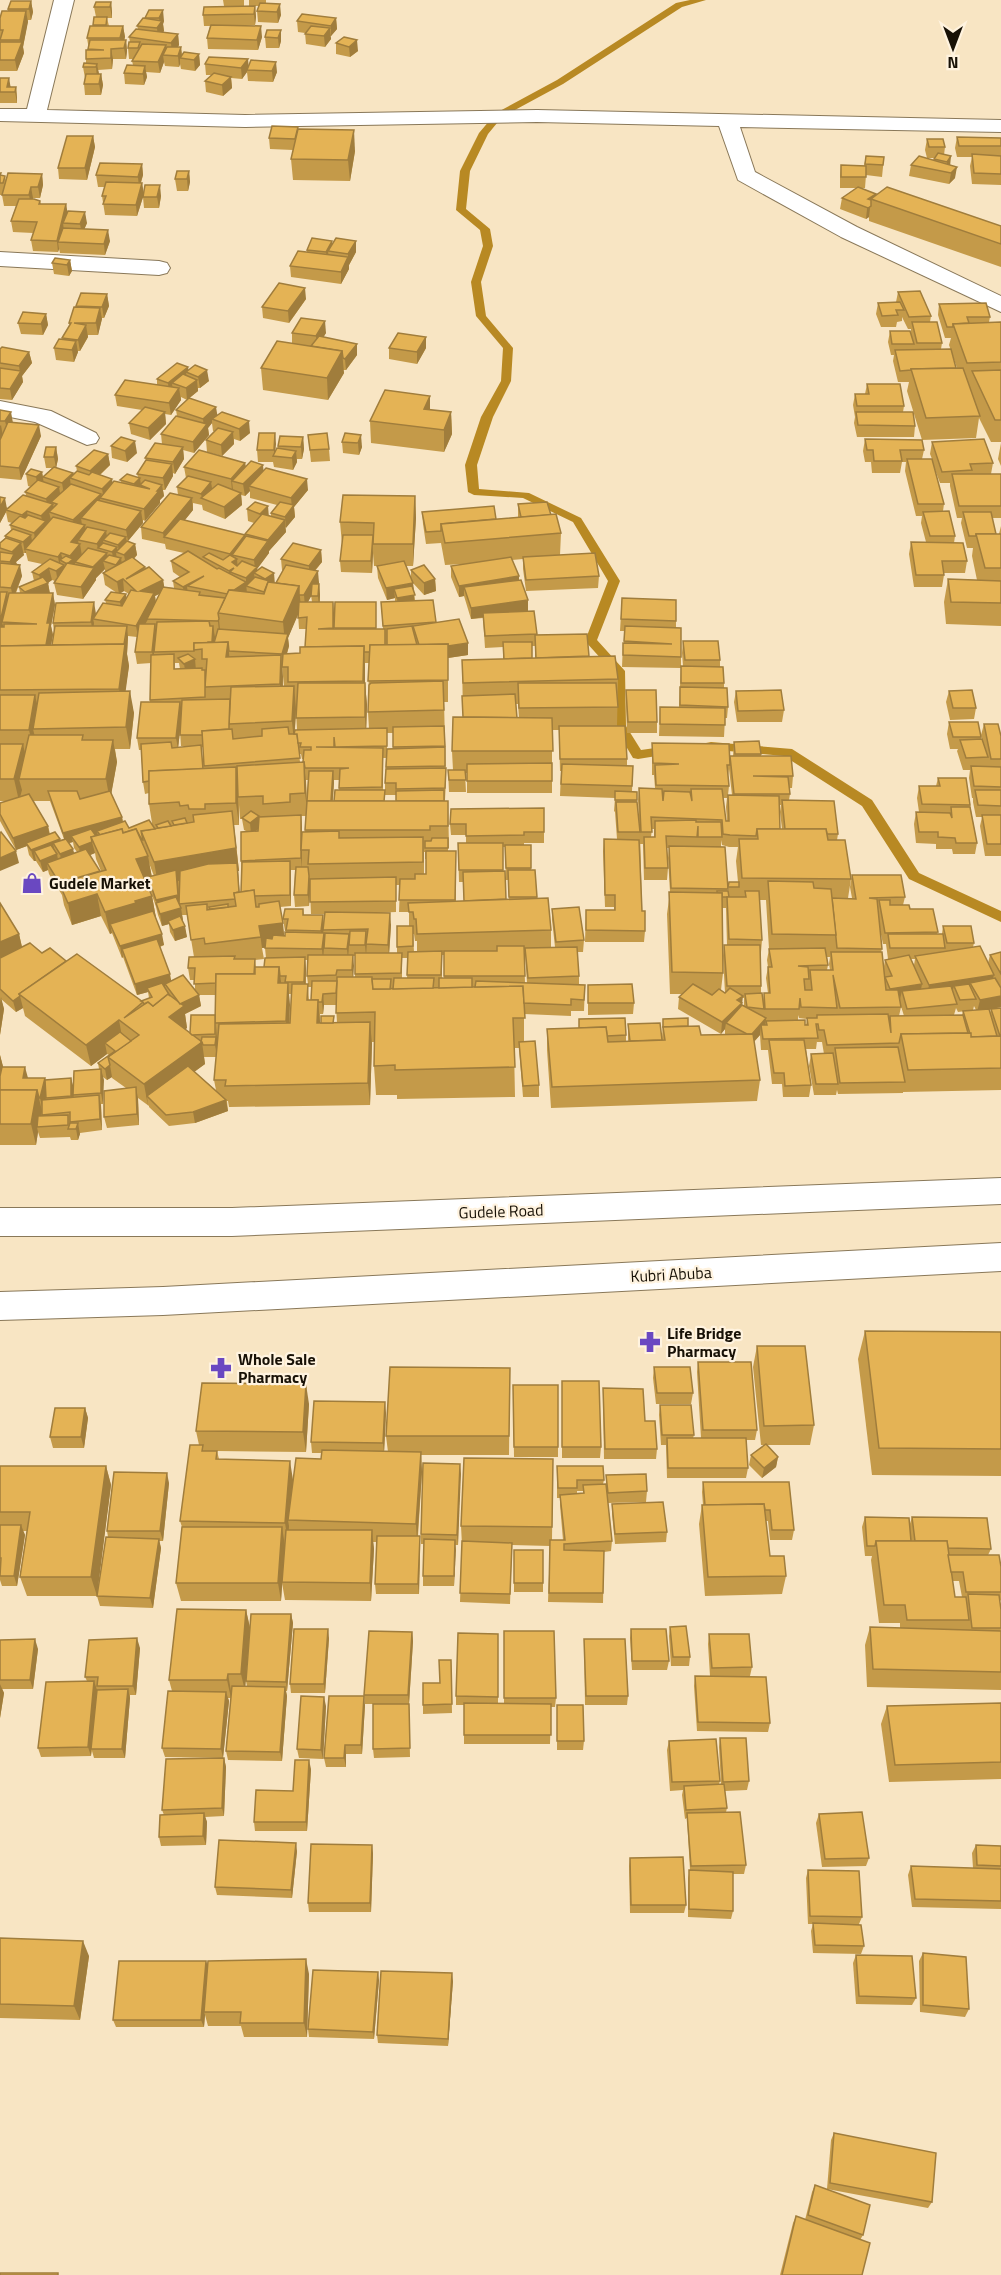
<svg xmlns="http://www.w3.org/2000/svg" width="1001" height="2275" font-family="'Titillium Web',sans-serif">
	<rect width="100%" height="100%" fill="#f8e5c3"/>
	<g fill="none" stroke-linecap="round" stroke-linejoin="round">
		<g fill="#b88923" fill-rule="evenodd">
			<polygon points="690,0 706,0 682,7 563,84 502,117 488,134 470,171 466,209 490,229 493,246 481,282 486,316 513,348 511,381 493,417 477,465 479,489 529,493 581,518 620,581 597,640 625,671 626,726 641,750 669,746 675,750 669,754 638,759 633,758 614,726 613,672 585,641 608,581 573,522 523,498 474,495 468,492 465,465 481,417 501,381 503,348 476,316 471,282 483,246 480,230 456,210 460,171 479,133 496,113 557,80 676,3"/>
			<polygon points="711,742 792,749 872,800 919,873 1001,911 1001,922 909,879 862,806 784,756 706,749 705,746 706,743"/>
		</g>
		<defs>
			<g id="minor">
				<polygon points="54,0 74,0 47,110 245,115 537,110 1001,120 1001,132 740,127 755,172 857,227 1001,296 1001,312 841,237 738,180 719,126 537,122 245,127 0,121 0,109 27,109"/>
				<polygon points="0,252 159,261 167,263 170,268 167,273 159,275 0,266"/>
				<polygon points="0,401 51,411 96,433 99,438 96,443 87,445 35,422 0,415"/>
			</g>
			<g id="trunk">
				<polygon points="1001,1178 1001,1204 232,1236 0,1236 0,1208 232,1208"/>
				<polygon points="1001,1243 1001,1271 163,1315 0,1320 0,1292 163,1287"/>
			</g>
		</defs>
		<use href="#minor" stroke="#897859" stroke-width="2"/>
		<use href="#trunk" stroke="#897859" stroke-width="2"/>
		<use href="#minor" fill="#fff" fill-rule="evenodd"/>
		<use href="#trunk" fill="#fff" fill-rule="evenodd"/>
	</g>
	<g fill="#c49a49" fill-rule="evenodd">
		<polygon points="223,0 244,0 244,6 249,6 249,0 266,0 266,4 281,15 278,23 258,22 257,11 259,6 255,6 256,17 255,25 235,26 262,37 258,50 208,49 207,38 210,26 204,26 203,15 224,6"/>
		<polygon points="31,1 33,12 31,20 28,20 23,47 24,53 17,71 0,71 0,18 8,11 8,9"/>
		<polygon points="111,2 112,12 112,18 107,18 109,26 123,26 125,37 124,40 126,40 127,51 126,59 113,59 112,69 98,70 99,74 101,74 103,85 101,95 85,95 84,84 85,78 83,67 86,63 86,59 89,50 87,38 93,26 96,17 94,7"/>
		<polygon points="149,10 164,21 163,24 164,31 163,32 178,34 179,45 178,47 181,47 182,55 199,54 200,65 195,71 181,69 180,64 179,67 165,66 164,62 160,73 146,72 147,77 144,85 125,84 124,73 133,65 132,61 134,59 129,59 128,48 130,42 129,37 138,29 137,26 145,19"/>
		<polygon points="336,18 337,29 331,36 330,36 331,39 325,47 306,44 305,33 298,32 297,21"/>
		<polygon points="281,30 281,41 279,48 266,48 265,37"/>
		<polygon points="344,37 358,51 350,57 336,54 336,43"/>
		<polygon points="248,59 248,67 277,72 273,82 248,81 247,72 242,79 231,78 232,88 223,96 206,92 205,81 212,75 206,75 205,64"/>
		<polygon points="0,78 11,87 16,87 17,98 17,103 0,103"/>
		<polygon points="298,129 355,151 350,181 293,180 291,159 293,150 270,149 269,138"/>
		<polygon points="93,136 95,147 87,180 59,179 58,168"/>
		<polygon points="957,137 1001,138 1001,185 972,184 970,166 972,157 957,157 955,148"/>
		<polygon points="927,139 945,147 944,155 950,165 955,178 949,184 909,176 911,165 934,160 935,158 927,158 925,150"/>
		<polygon points="866,156 884,157 882,177 866,175 865,188 861,188 876,194 876,196 1001,226 1001,267 869,221 869,217 866,219 840,209 842,198 856,188 840,188 840,177 841,165 864,166"/>
		<polygon points="142,164 143,175 141,183 142,183 143,193 161,196 159,208 144,208 143,197 137,216 105,215 102,196 105,187 98,187 96,175"/>
		<polygon points="189,171 190,182 188,191 177,191 175,179"/>
		<polygon points="0,173 1,176 5,176 6,181 42,174 43,185 40,198 33,198 32,199 40,201 41,204 66,204 67,212 87,223 84,229 110,241 105,255 60,253 59,249 58,252 33,251 31,240 33,233 13,232 11,221 16,206 4,206 2,195 0,195"/>
		<polygon points="332,241 332,244 356,241 356,252 349,265 349,269 341,284 291,277 290,266 307,252 307,250"/>
		<polygon points="70,260 72,271 69,276 54,274 52,263"/>
		<polygon points="898,292 931,316 930,322 942,343 941,349 956,368 957,368 949,345 951,338 945,338 938,315 939,304 990,317 989,322 1001,322 1001,442 991,442 979,418 976,438 922,440 907,391 909,382 898,382 893,361 894,355 891,355 888,342 890,331 911,332 911,329 908,329 902,317 902,321 897,322 896,327 881,327 876,314 878,303 896,302"/>
		<polygon points="107,294 109,306 104,318 102,318 98,335 88,335 88,337 80,351 78,351 78,352 74,362 56,360 54,348 63,340 62,338 70,325 69,323 76,307 76,306"/>
		<polygon points="306,299 289,323 263,318 262,307"/>
		<polygon points="46,314 48,325 43,335 21,334 18,323"/>
		<polygon points="292,333 326,333 323,337 357,355 346,370 343,370 344,373 328,400 263,390 261,368 292,343"/>
		<polygon points="426,337 426,348 417,364 389,359 389,348"/>
		<polygon points="0,349 29,352 32,363 22,376 23,382 12,400 0,399"/>
		<polygon points="189,370 209,381 200,388 198,388 198,391 187,400 181,397 181,400 171,415 165,414 166,424 150,440 131,434 129,423 142,410 117,406 115,395 157,385 157,379"/>
		<polygon points="867,384 904,406 903,412 915,426 914,437 857,437 854,423 855,417 853,405 855,394 865,394"/>
		<polygon points="430,396 430,410 451,412 452,434 444,452 371,443 370,421"/>
		<polygon points="0,410 13,423 41,436 21,480 0,478"/>
		<path d="M176,410l41,5 33,18 -10,8 -6,-2v5l-12,12 -15,-4 -1,-12 8,-9h-1l-1,-8 -4,5 1,7 -15,18 -11,-3 1,9 -9,15 -2,-1v3l-8,14h-2l1,6 -4,4v3l-15,18 -2,-1v3l-15,18h-1l8,3 2,11 -3,4 11,8 1,2 17,11 1,7 10,1 -1,-7 7,-4 -7,-5 -2,-11 13,-8 -18,-4 -1,-5 -23,-5 -1,-12 37,-32 -1,-8 9,-9 -2,-11 61,-4 1,4 17,3 45,20 -14,17 1,10 -10,11 1,4 -17,19v2l-12,16 1,2 16,2v10h2l7,-12 -1,-1 -1,-11 40,-9 1,12 -7,9 4,12 1,12v7l14,11v16l42,-27v27h7l-2,-27h14v-4l-8,2 -9,-22 -1,-12h-3l-1,-13 -1,20 -31,-1 -1,-11 2,-17 -2,-22 75,-26 1,22 -3,48h-7l5,13v-9l24,9 1,12 -12,4 -11,-12 2,18 18,-1 3,23 32,20v12l-20,3v44h-4l2,78 -1,20v1h3l1,47h-1v3h8v50h8v-19h-5l-1,-39h8v-8h-15l-1,-11 94,-16v35h-20v2h7v25h4l2,28 14,32v18l4,-1 -3,-27v-11l32,31 -1,12h-6l2,24v9h6l-1,26h-13v5l-47,-2v27l15,44v12h-16l-4,-49h-5l1,49 -118,2v-4h-21l-2,-29v-24h-2l-2,63 -141,2 -1,-6h-1l1,10 -33,12 -26,3 -20,-19v-1l-11,-8 1,27 -32,3 -3,-11 22,-29 -14,-10v-1l-5,3 -4,-3v27h-2l1,26 -22,3 -2,7h-7l-1,-3 -30,1 -2,-6 -2,13h-36v-90l3,12 25,11 17,2 26,-2 2,10 26,-19 -1,-6 11,-8 -2,-1 -16,12 -66,-50 -2,-8 -7,4 -15,-13 3,10 -4,26v-132l19,31 3,13 44,14 75,40 8,-3 -1,-6 -11,3 -14,-38 -1,1 -10,-25 -2,1 -9,-18 -29,9 -8,-20 -2,-10 -13,-21 -1,-4 -5,2 -7,-11h-2l-5,-6 -2,-9 -11,4 -16,-29v-18l8,-2h-8v-258l5,-5v-2l6,-6 -1,-5 2,-2 -4,-1 -2,-10 -6,11v-26l7,11 19,-13 -1,-3 6,-5 -3,-1 -2,-12 16,-2 2,10 -1,-5 9,-9h-6l-2,-11 12,-10 2,12 -2,9 17,5v1l4,-3 -1,-5 32,-12 2,11 -10,10 13,8 8,-1 -1,-2 18,-3 -1,-3 9,-14 -1,-2 17,-14 -1,-10 16,-18zM250,491v7l27,7 -6,8v3l-24,-7 1,12 6,2 -9,11v3l-60,-17 8,-10v-7l9,2 1,5 22,9 17,-14 -1,-10 4,1zM23,553h3l2,8 14,3 -10,8 2,9 -15,6 1,6h-4l6,-17 -6,-14 8,-7zM105,569v3l-2,1 2,12 12,8 -12,7 1,3 -10,12 -43,8 1,9 -2,13h-1l2,-10 -2,-9 4,-21 -2,-12h-3l-2,-10 4,-3 3,1 -1,2 3,12 26,4 13,-19v-2zM124,591l5,3 -3,5v-5l-6,-1zM159,594l-3,8 -1,-6zM311,595l1,7h-4zM298,613l1,16h7l-1,18 -5,6 -13,1 2,-8 -1,-8zM128,636l9,1 -2,15 2,12 14,-1 -1,39 -13,36 2,12h2l2,32 2,12 4,-1v11l3,19 -23,5 -6,-6 -1,-5 -11,-23 6,-32 -2,-13h15l4,-36 -9,-22 4,-25 -2,-12zM175,663h4l1,6h-5zM365,663h4l-1,49 1,17h-3l1,-24 -2,-22zM282,666l2,20h-1zM296,712l1,18h-2zM180,731l1,15h10l-13,2zM387,733h6v16h-6zM201,747h2l1,22zM299,754h2l1,5h1v3h-3zM383,758h3l-1,25v12h11v6h-11l-2,-11zM306,780h2l-1,23zM334,780h5v10l-5,11h-1zM33,801h17l14,38 -3,1 -11,-6 -2,-8zM239,805l1,14h2l2,11 2,1 -5,30 1,8 -1,23h-2l-1,-21h1l-5,-46h5zM301,816h5l-1,16 -3,5zM73,842l1,6 3,4 -3,1 -5,-10zM503,847h2l1,33h2l1,19h-3l-3,-28zM424,852h1v7h1v15h-2zM95,853l1,6 5,12h-1l-10,-16zM149,863l5,13 -2,1zM291,870h4l-1,25 1,12 14,-1 1,-16 1,24h14l-1,12 -1,-11h-19l-1,-6 -20,10 2,12h1v1l-1,4h-1l-4,-29 11,-1zM148,879l2,10 6,18 2,8 4,11 7,-2 1,8 5,9 12,-4 -5,-17h1l-1,-5h5l7,42 -6,11 2,12h5v10l-24,-9 -11,-34 4,-2 -8,-27 -4,-22 -7,-16zM396,885h4l-1,27h10v14h-12v27h-8l2,-28 -18,-12 23,-1zM413,934h1l1,7h2v10l-3,1zM262,948h3l1,10 -2,9h-8l-1,-7 9,-1zM524,952h1l2,31h-2zM442,955h2v23h-2zM353,956h2v21h-2zM402,958h6l-1,20h-5zM305,960h3l-1,16 1,8h-2v-15zM308,987h4l-1,13h-2zM289,994h2l-1,29zM199,995h17l-1,20 -25,18 -5,-4 2,-1 -2,-14 16,-8zM324,1005h12l1,18h-3v-7l-14,7v-9h3zM204,1057h12l-2,23 2,10 -22,-18 11,-8z"/>
		<polygon points="275,433 275,451 278,448 278,446 303,437 304,449 302,459 297,459 297,462 293,470 274,467 273,462 258,462 257,450"/>
		<polygon points="345,433 362,447 359,455 343,453 342,442"/>
		<polygon points="308,435 329,449 330,461 311,462"/>
		<polygon points="865,439 924,450 922,459 932,459 930,454 932,442 993,463 991,474 1001,474 1001,518 992,518 996,534 999,534 1001,526 1001,626 946,624 944,602 948,579 977,580 972,556 973,548 967,548 961,523 962,518 957,518 950,486 950,483 940,483 934,467 944,504 943,511 955,536 954,543 967,561 965,573 944,573 944,575 942,587 914,587 909,554 911,542 926,542 921,523 922,516 916,516 905,471 906,462 902,462 900,473 872,473 871,462 865,462 863,451"/>
		<polygon points="1001,443 1001,466 998,459"/>
		<polygon points="111,446 137,453 127,462 112,458"/>
		<path d="M518,504l33,11 10,18 -1,22 39,21 -1,12 -72,3 -3,-22v-10l-11,1 7,20 9,31 9,24 52,21 29,23 -1,47 10,33v7h6l-1,25 5,1v10l3,30 2,79 3,20 -1,11h-59l1,-32h28v-3h-9l-2,-56 1,-12h13l-2,-27 -1,-1 1,-13 -55,-2 1,-25h-1l-1,-41h-7v63h-85v-20h-2l1,19h-17l-1,-22h5l-1,-19 11,-34 -1,-57 41,-1v-12l-18,1 -2,-30 -12,1 -7,-23 -5,1 -8,-20v-11l13,-2 -19,1 -4,-22 -15,1 -3,-20 -1,-12 74,7 22,-2zM532,646h3v12h-3zM516,704h2l1,14h-2z"/>
		<polygon points="622,598 676,621 676,628 681,657 681,668 622,667 623,643 624,643 624,631 620,631"/>
		<polygon points="683,641 720,660 720,667 724,683 724,688 728,707 727,718 725,718 724,737 659,736 660,707 679,707 681,666 683,666 682,653"/>
		<polygon points="626,690 657,722 657,733 627,733 626,702"/>
		<polygon points="736,691 784,710 782,722 737,722 734,702"/>
		<polygon points="949,691 976,708 974,719 950,720 946,702"/>
		<polygon points="949,722 981,737 981,739 982,740 981,735 984,724 1001,736 1001,856 985,856 980,826 982,817 976,817 973,802 973,798 972,798 969,778 970,770 963,770 957,751 958,749 950,749 947,734"/>
		<path d="M734,742l27,12v2l32,20 -1,12h-3l1,6 -1,6 49,34 -1,6 14,39 -3,19h4l-2,-11 2,-12 53,22 -2,8 35,27 -1,2h5l1,-8 31,17 -1,4 15,16 2,-8 11,-3v55l-13,3 2,3 1,-4 10,-1v82l-98,2v-1v2l-65,1 -1,-4 -1,5h-22l-5,-29 2,-12h13l-2,-12h-5v-1l-1,8h-10l5,36 -2,12h-26l-1,-13h-10l-4,-34h-7l-1,-15 -6,7 6,38 -3,21 -206,7 -4,-58v-21l32,-1v-9l47,16v6h2v-17l34,15 1,-20 25,7 13,9h24v-6l-4,5 -43,-25 1,-12 3,-3h-12l-3,-80 3,-22 -2,-34 1,-10h-2l1,20 -1,12h-23l-1,-36h-3l-2,-44 1,-12h16l-1,-13h-2v-32l78,20v-7h3zM729,769l3,26h-4l1,-9 -1,-10zM723,798h4l-1,9 1,14h-1zM780,805h1l-1,7 2,17h-2zM652,829h2v8h-3zM721,840l1,5 7,2h9l-2,14 2,21h-9l-1,9 -7,-44zM759,900h7l3,49 -2,11 1,7 -2,11 2,15h-4l-1,7 -2,-7v-41l1,-12zM722,908h4l1,37h-3l-1,11 2,37 -4,-3 2,-17zM879,925l4,19h3l2,15 -3,1 -1,6 -3,-14 1,-3zM827,957h3l-1,7 1,6h-3l1,-5zM911,959h4l-1,6zM742,998h2v8l-2,-1zM900,1003l4,13h-5l2,-9zM974,1006l2,4 -13,1 -1,4h-8l2,-7 2,4 15,-2zM798,1015l1,3 8,1 -1,6 -8,-5z"/>
		<polygon points="938,778 970,805 977,843 975,854 953,854 952,849 936,849 936,844 916,843 914,824 916,812 919,812 917,798 919,786 936,786"/>
		<polygon points="588,985 634,1003 633,1014 588,1015"/>
		<polygon points="865,1331 1001,1332 1001,1476 872,1475 858,1359"/>
		<polygon points="757,1346 814,1425 810,1445 767,1445 778,1457 776,1467 762,1478 749,1465 751,1455 764,1445 761,1445 753,1367"/>
		<polygon points="698,1362 757,1430 755,1440 746,1440 748,1468 746,1478 667,1478 666,1445 661,1445 659,1415 660,1405 694,1435 693,1438 701,1438 697,1372"/>
		<polygon points="654,1367 693,1393 691,1404 656,1404 653,1378"/>
		<polygon points="510,1368 509,1455 421,1455 422,1472 418,1536 420,1546 419,1594 376,1594 375,1584 377,1542 373,1542 374,1549 371,1601 285,1600 282,1583 281,1601 181,1601 176,1583 182,1527 180,1521 199,1445 196,1431 309,1404 306,1452 217,1451 219,1459 293,1479 321,1459 322,1453 312,1453 311,1442 386,1413 384,1452 388,1452 386,1436"/>
		<polygon points="562,1381 601,1447 600,1458 562,1458"/>
		<polygon points="513,1385 558,1447 558,1457 514,1457"/>
		<polygon points="603,1388 645,1421 657,1449 656,1459 604,1459 603,1398"/>
		<polygon points="85,1408 88,1418 84,1448 53,1448 50,1437"/>
		<path d="M553,1459l-1,81h11l-3,-35v-7h-3v-32l47,14 -1,4h3v-9l41,16 -1,11 -38,1 4,38 -1,10 -7,1 -1,51 -55,-1 2,-56 -38,-1 -2,59 -50,-2 2,-57 -1,-19zM577,1491h6v2l-6,1z"/>
		<polygon points="460,1464 458,1545 455,1545 454,1586 423,1586 423,1576 424,1544 421,1544 421,1534"/>
		<polygon points="0,1466 106,1466 111,1485 97,1591 108,1537 107,1531 169,1483 163,1541 159,1541 161,1548 153,1608 100,1606 97,1596 27,1596 20,1577 27,1531 23,1531 25,1535 17,1586 2,1586 0,1580"/>
		<polygon points="703,1482 789,1482 794,1530 792,1540 770,1540 768,1521 766,1521 770,1556 786,1576 782,1594 705,1596 699,1524 702,1505 703,1505 702,1492"/>
		<polygon points="612,1504 667,1532 666,1542 615,1544 612,1514"/>
		<path d="M865,1517l44,10 3,-10 79,32 -3,6 13,12v33l-1,1 1,9v80l-134,-3 -2,-42 5,-18 30,1v-5h-21l-8,-63 1,-4h-7l-3,-29zM952,1581h7l3,16h-7z"/>
		<polygon points="514,1550 543,1583 543,1592 514,1592"/>
		<polygon points="246,1610 250,1628 245,1686 247,1686 246,1681 291,1614 293,1623 287,1691 286,1691 287,1696 282,1761 228,1760 226,1751 231,1698 228,1698 229,1701 223,1758 165,1757 162,1748 172,1691 169,1680"/>
		<polygon points="670,1627 690,1657 689,1666 671,1666 669,1636"/>
		<polygon points="631,1629 669,1661 667,1670 632,1670 630,1638"/>
		<polygon points="504,1631 556,1698 555,1707 551,1707 550,1744 464,1744 464,1705 456,1705 456,1696 498,1634 498,1703 504,1703"/>
		<polygon points="412,1632 413,1641 409,1704 410,1757 374,1758 373,1749 393,1704 365,1704 364,1695"/>
		<polygon points="709,1634 752,1667 750,1676 724,1677 770,1723 768,1732 697,1731 694,1686 695,1676 710,1676 708,1644"/>
		<polygon points="329,1638 325,1693 291,1693 290,1684"/>
		<polygon points="584,1639 628,1696 627,1705 585,1705"/>
		<polygon points="0,1640 38,1649 33,1689 2,1689 4,1693 0,1718"/>
		<polygon points="140,1648 136,1695 130,1695 130,1698 125,1758 94,1758 92,1751 91,1756 41,1757 38,1748 87,1681 85,1677"/>
		<polygon points="451,1660 452,1713 423,1714 423,1705 440,1683"/>
		<polygon points="1001,1703 1001,1779 889,1782 881,1724 887,1706"/>
		<polygon points="365,1705 362,1754 346,1754 346,1767 326,1767 324,1758"/>
		<polygon points="557,1705 584,1741 583,1750 557,1750"/>
		<polygon points="326,1706 323,1759 299,1758 297,1749"/>
		<polygon points="720,1738 749,1781 747,1790 725,1791 727,1808 726,1812 746,1865 744,1874 733,1874 733,1911 731,1919 688,1917 688,1878 690,1870 687,1818 685,1819 682,1795 683,1790 670,1791 667,1750 669,1741 720,1781 719,1784 721,1784 719,1747"/>
		<polygon points="224,1758 226,1767 224,1816 205,1817 207,1822 206,1845 161,1846 159,1837 164,1815 162,1810"/>
		<polygon points="311,1769 307,1831 255,1831 254,1822 293,1791"/>
		<polygon points="819,1814 869,1858 866,1866 822,1867 816,1823"/>
		<polygon points="976,1845 1001,1846 1001,1909 912,1907 908,1875 911,1866 973,1868 972,1853"/>
		<polygon points="297,1851 292,1898 217,1895 215,1887"/>
		<polygon points="373,1853 371,1912 309,1912 308,1903"/>
		<polygon points="630,1858 686,1905 684,1913 630,1913 629,1866"/>
		<polygon points="808,1870 862,1917 859,1924 864,1946 861,1954 813,1953 811,1931 813,1924 808,1924 806,1878"/>
		<polygon points="0,1938 89,1956 80,2020 0,2018"/>
		<polygon points="923,1953 969,2009 965,2017 920,2012 919,1961"/>
		<polygon points="856,1955 916,1998 912,2005 856,2004 853,1963"/>
		<polygon points="208,1965 309,1974 307,2037 244,2037 241,2026 208,2026 205,2015 204,2027 116,2027 113,2020"/>
		<polygon points="379,1980 374,2039 309,2037 308,2029"/>
		<polygon points="453,1981 448,2046 378,2043 377,2035"/>
		<polygon points="834,2133 932,2202 928,2208 827,2189 831,2140"/>
		<polygon points="815,2185 863,2235 860,2240 862,2275 780,2275 793,2223 796,2216 805,2220 812,2192"/>
	</g>
	<g fill="#a07d3c">
		<polygon points="31,1 33,12 31,20 29,9"/>
		<polygon points="111,2 112,12 112,18 110,7"/>
		<polygon points="280,4 281,15 278,23 277,12"/>
		<polygon points="255,6 256,17 255,25 254,14"/>
		<polygon points="163,10 164,21 163,24 164,31 158,39 157,28 160,24 159,18"/>
		<polygon points="26,11 28,22 23,47 24,53 17,71 15,60 21,45 20,40"/>
		<polygon points="336,18 337,29 331,36 331,26"/>
		<polygon points="123,26 125,37 122,49 120,38"/>
		<polygon points="261,26 262,37 258,50 257,40"/>
		<polygon points="330,28 331,39 325,47 324,36"/>
		<polygon points="281,30 281,41 279,48 278,38"/>
		<polygon points="178,34 179,45 172,54 171,43"/>
		<polygon points="126,40 127,51 126,59 124,48"/>
		<polygon points="357,40 358,51 350,57 349,47"/>
		<polygon points="166,45 167,55 163,55 164,62 160,73 158,62"/>
		<polygon points="181,47 182,58 180,58 180,64 179,67 178,56"/>
		<polygon points="111,49 113,59 112,69 111,58"/>
		<polygon points="199,54 200,65 195,71 194,60"/>
		<polygon points="248,59 249,70 247,70 247,72 242,79 241,68"/>
		<polygon points="276,62 277,72 273,82 272,71"/>
		<polygon points="97,64 99,74 97,78 96,67"/>
		<polygon points="145,66 147,77 144,85 143,74"/>
		<polygon points="101,74 103,85 101,95 99,84"/>
		<polygon points="231,77 232,88 223,96 222,85"/>
		<polygon points="9,78 11,89 7,87"/>
		<polygon points="16,87 17,98 17,103 15,92"/>
		<polygon points="354,130 355,151 350,181 348,160"/>
		<polygon points="93,136 95,147 87,180 85,168"/>
		<polygon points="951,156 950,167 946,173 947,162"/>
		<polygon points="142,164 143,175 139,188 138,177"/>
		<polygon points="957,167 955,178 949,184 951,173"/>
		<polygon points="189,171 190,182 188,191 187,179"/>
		<polygon points="42,174 43,185 40,198 38,187"/>
		<polygon points="142,183 144,194 137,216 136,205"/>
		<polygon points="160,185 161,196 159,208 157,197"/>
		<polygon points="31,187 33,198 31,206 29,195"/>
		<polygon points="876,194 875,201 871,199 869,217 866,219 868,199"/>
		<polygon points="66,204 68,215 63,223 64,231 58,242 59,249 58,252 57,241"/>
		<polygon points="85,212 87,223 82,235 80,224"/>
		<polygon points="108,230 110,241 105,255 104,244"/>
		<polygon points="332,241 333,252 328,251 329,260 327,263 326,252"/>
		<polygon points="356,241 356,252 349,265 349,269 341,284 341,272 348,257 348,254"/>
		<polygon points="70,260 72,271 69,276 67,265"/>
		<polygon points="305,288 306,299 289,323 288,311"/>
		<polygon points="107,294 109,306 104,318 102,307"/>
		<polygon points="100,308 102,319 98,335 96,323"/>
		<polygon points="46,314 48,325 43,335 41,324"/>
		<polygon points="325,321 326,333 317,348 316,336"/>
		<polygon points="86,325 88,337 80,351 78,340"/>
		<polygon points="426,337 426,348 417,364 417,352"/>
		<polygon points="76,341 78,352 74,362 72,350"/>
		<polygon points="357,344 357,355 346,370 345,359"/>
		<polygon points="342,351 344,373 328,400 327,378"/>
		<polygon points="29,352 32,363 22,376 23,382 12,400 10,389 20,373 19,366"/>
		<polygon points="188,367 189,373 186,372 187,381 172,383 173,392 169,394 168,383"/>
		<polygon points="207,370 209,381 200,388 198,377"/>
		<polygon points="197,380 198,391 187,400 186,388"/>
		<polygon points="179,388 181,400 171,415 169,403"/>
		<polygon points="430,396 430,418 424,409"/>
		<polygon points="216,407 218,419 212,419 212,423 208,428 209,435 194,453 193,442 204,428 203,419"/>
		<polygon points="11,412 13,423 8,433 5,421"/>
		<polygon points="165,412 166,424 150,440 148,428"/>
		<polygon points="451,412 452,434 444,452 444,430"/>
		<polygon points="249,421 250,433 240,441 239,429"/>
		<polygon points="1,425 3,437 0,442 0,426"/>
		<polygon points="39,425 41,436 21,480 19,468"/>
		<polygon points="233,432 234,444 222,456 221,445"/>
		<polygon points="275,433 276,444 275,456 274,456 274,450"/>
		<polygon points="361,435 362,447 359,455 358,443"/>
		<polygon points="303,437 304,449 302,459 301,447"/>
		<polygon points="135,441 137,453 127,462 125,451"/>
		<polygon points="56,447 58,459 56,468 54,457"/>
		<polygon points="183,447 184,459 175,474 173,462"/>
		<polygon points="296,451 297,462 293,470 292,458"/>
		<polygon points="108,454 110,465 92,482 90,471"/>
		<polygon points="245,463 247,474 232,481 233,490 232,491 231,479"/>
		<polygon points="172,464 173,476 165,490 163,478"/>
		<polygon points="263,465 264,476 249,486 250,491 245,496 243,484"/>
		<polygon points="42,472 44,484 38,489 36,477"/>
		<polygon points="73,473 74,480 70,478 71,488 64,495 62,483"/>
		<polygon points="140,478 141,485 140,485 141,491 136,496 134,484"/>
		<polygon points="112,479 114,490 104,500 102,489"/>
		<polygon points="307,479 308,490 294,507 295,517 286,528 285,517 292,508 291,498"/>
		<polygon points="211,482 213,494 202,498 201,494"/>
		<polygon points="162,485 164,496 160,500 160,503 145,521 144,509 157,491"/>
		<polygon points="59,487 61,499 51,502 52,506 53,504 55,514 49,512 51,520 36,545 34,533 43,525 41,516 48,509 46,499"/>
		<polygon points="241,493 242,505 225,519 224,507"/>
		<polygon points="101,494 102,499 100,498 101,508 81,518 82,525 75,532 73,520"/>
		<polygon points="415,496 416,518 413,566 413,544"/>
		<polygon points="5,498 7,509 6,510 6,512 0,523 0,507"/>
		<polygon points="192,498 193,510 170,538 164,537 165,544 163,533"/>
		<polygon points="268,506 269,518 261,526 260,514"/>
		<polygon points="27,511 29,523 24,527 22,515"/>
		<polygon points="141,511 143,523 128,541 126,530"/>
		<polygon points="285,520 286,532 269,551 269,553 257,569 258,575 254,573 255,581 246,586 246,578 255,569 254,560 268,542 268,540"/>
		<polygon points="85,525 87,536 78,540 79,546 80,544 82,556 75,562 75,564 67,564 71,560 70,556 71,542"/>
		<polygon points="106,531 108,542 103,540 104,549 98,548 99,555 97,544"/>
		<polygon points="31,535 33,546 25,549 26,553 25,553 23,542"/>
		<polygon points="245,535 246,547 232,555 233,562 237,559 238,571 230,572 232,582 231,582 229,571 231,565 230,554"/>
		<polygon points="126,537 128,549 119,553 118,545"/>
		<polygon points="21,543 24,555 16,562 17,565 13,574 10,562 13,556 12,552"/>
		<polygon points="135,544 137,555 126,566 124,555"/>
		<polygon points="373,544 373,553 372,573 371,561"/>
		<polygon points="117,547 118,553 116,552 117,561 114,564 112,552"/>
		<polygon points="321,550 322,562 309,577 309,566"/>
		<polygon points="61,553 63,562 60,560 61,567 64,565 66,577 58,583 56,571 60,568 58,557"/>
		<polygon points="107,553 109,563 103,561 105,569 96,578 96,580 83,599 81,587 93,567"/>
		<polygon points="121,558 123,570 118,576 116,565"/>
		<polygon points="20,565 22,576 13,599 11,588"/>
		<polygon points="49,568 52,580 46,584 48,583 50,595 27,604 25,592 42,586 39,575"/>
		<polygon points="318,571 319,583 305,607 304,595"/>
		<polygon points="274,573 275,585 266,589 265,579"/>
		<polygon points="204,576 187,586 188,597 184,599 183,587"/>
		<polygon points="519,576 519,588 464,587 464,596 459,597 459,586"/>
		<polygon points="123,579 124,591 119,594 117,582"/>
		<polygon points="435,579 436,591 424,595 424,583"/>
		<polygon points="163,580 165,591 155,596 156,605 138,637 136,626 140,591"/>
		<polygon points="246,582 247,594 228,594"/>
		<polygon points="413,583 415,607 398,609 397,598 394,589 395,598 387,600 386,588"/>
		<polygon points="319,584 320,595 319,608 318,596"/>
		<polygon points="299,586 301,608 288,638 289,646 283,666 282,654 285,643 283,622"/>
		<polygon points="7,592 9,604 2,622 4,629 0,630 0,622"/>
		<polygon points="53,593 55,605 51,626 53,635 47,665 45,653 47,623"/>
		<polygon points="126,594 128,606 122,614 120,602"/>
		<polygon points="528,600 528,611 471,619 471,608"/>
		<polygon points="94,602 96,614 93,619 94,623 93,634 91,622"/>
		<polygon points="333,602 334,613 333,640"/>
		<polygon points="219,619 220,630 219,633 218,621"/>
		<polygon points="155,624 157,636 154,652 154,663 152,652"/>
		<polygon points="127,626 128,637 127,654 129,666 123,711 119,689"/>
		<polygon points="213,626 215,637 214,649 213,649 212,642"/>
		<polygon points="228,642 230,664 226,657"/>
		<polygon points="468,643 468,655 448,658 448,702 448,658 421,650"/>
		<polygon points="364,646 365,668 365,703 363,681"/>
		<polygon points="281,655 283,677 282,706 280,684"/>
		<polygon points="195,659 196,671 186,676 184,664"/>
		<polygon points="365,683 367,705 366,739 365,717"/>
		<polygon points="294,686 296,709 294,743 292,721"/>
		<polygon points="130,691 134,713 130,749 126,727"/>
		<polygon points="35,695 40,717 33,729 36,741 34,752 29,730"/>
		<polygon points="180,702 182,713 178,749 176,738"/>
		<polygon points="113,740 117,762 110,801 106,779"/>
		<polygon points="23,744 28,767 19,779 22,790 19,801 14,779"/>
		<polygon points="304,762 306,784 307,809 305,793"/>
		<polygon points="236,767 238,789 238,797 239,825 236,803"/>
		<polygon points="333,771 334,783 331,820 330,809"/>
		<polygon points="232,811 239,871 238,871 241,911 237,871 178,881 180,907 157,906 156,900 158,884 154,862"/>
		<polygon points="301,815 302,827 302,869 301,858"/>
		<polygon points="259,816 260,828 251,834 250,823"/>
		<polygon points="122,817 124,829 97,831 98,836 71,836 73,842 65,844 63,833"/>
		<polygon points="48,826 50,838 26,843 27,846 16,850 13,838"/>
		<polygon points="60,839 63,850 53,843 55,853 34,851 36,861 34,861 31,850"/>
		<polygon points="92,842 95,853 81,859 79,847"/>
		<polygon points="73,849 76,860 62,866 60,854"/>
		<polygon points="16,851 19,863 0,871 0,858"/>
		<polygon points="57,854 59,865 47,863 48,870 43,872 40,861"/>
		<polygon points="148,856 152,878 140,881 136,859"/>
		<polygon points="290,861 291,872 291,906 290,895"/>
		<polygon points="309,876 310,886 309,906 308,895"/>
		<polygon points="97,894 101,916 72,925 68,903"/>
		<polygon points="152,896 156,918 140,923 110,924 112,933 110,934 105,912 135,901"/>
		<polygon points="181,908 183,920 170,924 168,921 169,924 162,926 160,914"/>
		<polygon points="390,913 391,925 389,956 388,945"/>
		<polygon points="323,915 324,927 322,942 321,931"/>
		<polygon points="283,923 285,945 262,948 259,926"/>
		<polygon points="185,926 187,937 175,941 173,930"/>
		<polygon points="366,931 367,942 366,956 365,945"/>
		<polygon points="324,933 325,945 324,948 323,961 322,949"/>
		<polygon points="19,934 24,956 0,967 0,942"/>
		<polygon points="162,934 164,945 125,957 122,949 123,957 122,958 120,946"/>
		<polygon points="349,934 349,945 348,960 347,949"/>
		<polygon points="353,955 354,966 353,982 352,970"/>
		<polygon points="305,957 306,969 305,994 304,982"/>
		<polygon points="279,967 282,989 278,983"/>
		<polygon points="170,974 172,985 165,984 165,987 149,992 147,988 148,992 137,995 135,984"/>
		<polygon points="994,975 991,986 970,983 968,990 954,986 952,993 927,997 929,985"/>
		<polygon points="288,983 290,1005 288,1043 286,1021"/>
		<polygon points="922,984 920,995 902,991 900,999 888,1001 890,989"/>
		<polygon points="323,994 324,1005 323,1014 322,1002"/>
		<polygon points="199,995 201,1006 185,1014 187,1028 173,1039 169,1017 180,1004"/>
		<polygon points="20,996 23,1008 16,1012 13,1001"/>
		<polygon points="743,996 741,1014 726,1023 725,1029 721,1034 722,1022 737,1000"/>
		<polygon points="1001,996 1001,1007 977,1012 980,1000"/>
		<polygon points="1,997 4,1009 0,1035 0,1003"/>
		<polygon points="318,1000 320,1022 319,1045 317,1023"/>
		<polygon points="766,1018 765,1029 761,1025 760,1035 749,1047 751,1036"/>
		<polygon points="119,1020 123,1042 105,1043 107,1054 91,1066 86,1045"/>
		<polygon points="370,1022 372,1044 370,1105 368,1083"/>
		<polygon points="216,1026 218,1049 217,1057 215,1045"/>
		<polygon points="202,1042 205,1064 153,1102 147,1096 148,1106 144,1084"/>
		<polygon points="0,1055 4,1070 0,1089"/>
		<polygon points="110,1065 112,1077 107,1080 105,1069"/>
		<polygon points="25,1067 28,1078 23,1078"/>
		<polygon points="101,1069 104,1080 103,1104 101,1093"/>
		<polygon points="45,1078 48,1089 43,1110 40,1098"/>
		<polygon points="71,1078 74,1089 73,1107 71,1096"/>
		<polygon points="136,1087 138,1099 139,1125 137,1114"/>
		<polygon points="37,1090 42,1111 39,1127 37,1127 38,1132 36,1145 31,1124"/>
		<polygon points="99,1095 101,1106 102,1130 100,1119"/>
		<polygon points="226,1100 228,1111 195,1123 193,1112"/>
		<polygon points="78,1123 80,1134 78,1140 76,1129"/>
		<polygon points="306,1384 309,1404 306,1452 303,1432"/>
		<polygon points="385,1402 386,1413 384,1454 383,1443"/>
		<polygon points="85,1408 88,1418 84,1448 81,1437"/>
		<polygon points="421,1452 422,1472 417,1543 416,1524"/>
		<polygon points="778,1457 776,1467 762,1478 764,1468"/>
		<polygon points="290,1461 293,1480 288,1520 289,1526 288,1542 285,1523"/>
		<polygon points="460,1464 461,1474 458,1545 457,1535"/>
		<polygon points="106,1466 111,1485 97,1596 91,1577"/>
		<polygon points="167,1473 169,1483 163,1541 160,1531"/>
		<polygon points="21,1525 25,1535 17,1586 14,1576"/>
		<polygon points="282,1527 285,1546 281,1601 278,1583"/>
		<polygon points="372,1530 374,1549 371,1601 370,1583"/>
		<polygon points="420,1536 420,1546 419,1594 418,1584"/>
		<polygon points="159,1539 161,1548 153,1608 150,1598"/>
		<polygon points="455,1540 456,1550 454,1586 454,1576"/>
		<polygon points="246,1610 250,1628 245,1691 241,1674"/>
		<polygon points="291,1614 293,1623 287,1691 286,1682"/>
		<polygon points="328,1629 329,1638 325,1693 324,1684"/>
		<polygon points="412,1632 413,1641 409,1704 408,1695"/>
		<polygon points="137,1638 140,1648 136,1695 133,1686"/>
		<polygon points="35,1639 38,1649 33,1689 30,1680"/>
		<polygon points="228,1674 231,1691 231,1698 227,1680"/>
		<polygon points="94,1681 97,1690 91,1749 91,1756 88,1747"/>
		<polygon points="0,1684 4,1693 0,1718"/>
		<polygon points="285,1687 287,1696 282,1761 280,1752"/>
		<polygon points="128,1689 130,1698 125,1758 122,1749"/>
		<polygon points="226,1692 229,1701 223,1758 221,1749"/>
		<polygon points="364,1696 365,1705 362,1754 361,1745"/>
		<polygon points="324,1697 326,1706 323,1759 321,1750"/>
		<polygon points="345,1745 346,1754 346,1767 344,1758"/>
		<polygon points="224,1758 226,1767 224,1816 222,1808"/>
		<polygon points="309,1760 311,1769 307,1831 306,1822"/>
		<polygon points="204,1813 207,1822 206,1845 203,1836"/>
		<polygon points="296,1843 297,1851 292,1898 291,1890"/>
		<polygon points="372,1845 373,1853 371,1912 370,1903"/>
		<polygon points="83,1941 89,1956 80,2020 74,2006"/>
		<polygon points="306,1959 309,1974 307,2037 304,2023"/>
		<polygon points="206,1961 209,1969 204,2012 205,2015 204,2027 201,2020"/>
		<polygon points="378,1972 379,1980 374,2039 373,2032"/>
		<polygon points="452,1973 453,1981 448,2046 448,2039"/>
	</g>
	<g fill="#e4b355" stroke="#a07d3c" stroke-width="1.5">
		<polygon points="11,1 31,1 29,9 8,9"/>
		<polygon points="96,2 111,2 110,7 94,7"/>
		<polygon points="260,3 280,4 277,12 257,11"/>
		<polygon points="255,6 254,14 203,15 204,7"/>
		<polygon points="149,10 163,10 159,18 145,18"/>
		<polygon points="2,11 26,11 20,40 0,40 3,30 0,30 0,18"/>
		<polygon points="302,14 336,18 331,26 297,21"/>
		<polygon points="94,17 107,17 106,25 93,25"/>
		<polygon points="143,18 162,21 157,28 137,26"/>
		<polygon points="211,25 261,26 257,40 207,38"/>
		<polygon points="90,26 123,26 120,38 87,38"/>
		<polygon points="311,26 330,28 324,36 305,34"/>
		<polygon points="136,29 178,34 171,43 129,37"/>
		<polygon points="267,30 281,30 278,38 265,37"/>
		<polygon points="344,37 357,40 349,47 336,43"/>
		<polygon points="90,40 126,40 124,48 111,49 111,58 86,59 86,50 104,50 88,49"/>
		<polygon points="0,42 22,42 15,60 0,60"/>
		<polygon points="129,42 140,42 138,48 128,48"/>
		<polygon points="142,44 166,45 158,62 132,61"/>
		<polygon points="167,47 181,47 178,56 163,55"/>
		<polygon points="184,52 199,54 194,60 180,58"/>
		<polygon points="209,57 248,59 241,68 205,64"/>
		<polygon points="251,60 276,62 272,71 247,70"/>
		<polygon points="84,63 97,64 96,67 83,67"/>
		<polygon points="127,65 145,66 143,74 124,73"/>
		<polygon points="214,73 231,77 222,85 205,81"/>
		<polygon points="86,74 101,74 99,84 84,84"/>
		<polygon points="0,78 9,78 7,87 16,87 15,92 0,92"/>
		<polygon points="272,126 298,127 295,139 269,138"/>
		<polygon points="298,129 354,130 348,160 291,159"/>
		<polygon points="67,136 93,136 85,168 58,168"/>
		<polygon points="957,137 1001,138 1001,146 959,146"/>
		<polygon points="927,139 943,139 945,147 929,147"/>
		<polygon points="938,153 951,156 947,162 934,159"/>
		<polygon points="972,154 1001,156 1001,174 974,173"/>
		<polygon points="866,156 884,157 883,165 865,164"/>
		<polygon points="919,156 957,167 951,173 911,165"/>
		<polygon points="100,163 142,164 138,177 96,175"/>
		<polygon points="841,165 866,166 866,177 841,177"/>
		<polygon points="177,171 189,171 187,179 175,179"/>
		<polygon points="0,173 1,173 0,175 5,176 3,183 0,183"/>
		<polygon points="8,173 42,174 38,187 31,187 29,195 2,195"/>
		<polygon points="106,182 142,183 136,205 103,204 106,196 102,196"/>
		<polygon points="145,185 160,185 157,197 143,197"/>
		<polygon points="858,187 876,194 868,199 871,200 871,206 868,208 842,198"/>
		<polygon points="887,187 1001,226 1001,244 871,199"/>
		<polygon points="19,199 34,199 40,201 39,204 66,204 57,241 31,240 37,222 11,221"/>
		<polygon points="68,211 85,212 80,224 63,223"/>
		<polygon points="63,228 108,230 104,244 58,242"/>
		<polygon points="312,238 332,241 326,252 307,250"/>
		<polygon points="336,238 356,241 348,254 328,251"/>
		<polygon points="298,251 348,257 341,272 290,266"/>
		<polygon points="55,258 70,260 67,265 52,263"/>
		<polygon points="279,283 305,288 288,311 262,307"/>
		<polygon points="920,291 931,316 909,317 898,292"/>
		<polygon points="81,293 107,294 102,307 76,306"/>
		<polygon points="900,302 904,310 896,310 898,315 882,316 878,303"/>
		<polygon points="986,303 990,317 967,317 969,323 953,324 953,327 947,327 939,304"/>
		<polygon points="74,307 100,308 96,323 74,323 86,325 78,340 62,338 71,323 69,323"/>
		<polygon points="23,312 46,314 41,324 18,323"/>
		<polygon points="301,318 325,321 316,336 292,333"/>
		<polygon points="912,322 937,322 942,343 917,343"/>
		<polygon points="1001,322 1001,362 967,363 953,324"/>
		<polygon points="890,331 910,331 914,344 892,344"/>
		<polygon points="398,333 426,337 417,352 389,348"/>
		<polygon points="319,336 357,344 345,359 343,358 342,351 311,346"/>
		<polygon points="59,339 76,341 72,350 54,348"/>
		<polygon points="277,341 342,351 327,378 261,368"/>
		<polygon points="2,347 29,352 19,366 0,363 0,349"/>
		<polygon points="951,349 956,368 911,369 911,370 900,371 895,350"/>
		<polygon points="177,363 188,367 168,383 157,379"/>
		<polygon points="195,365 207,370 198,377 186,372"/>
		<polygon points="0,368 21,371 10,389 0,388"/>
		<polygon points="963,368 980,416 926,418 911,369"/>
		<polygon points="1001,370 1001,420 995,420 972,371"/>
		<polygon points="183,374 197,380 186,388 172,383"/>
		<polygon points="125,380 179,388 169,403 115,395"/>
		<polygon points="867,384 900,384 904,406 857,406 855,394 869,394"/>
		<polygon points="385,390 430,396 424,409 451,412 444,430 370,421"/>
		<polygon points="189,398 216,407 203,419 176,410"/>
		<polygon points="145,407 165,412 148,428 129,423"/>
		<polygon points="0,410 11,412 5,421 0,421"/>
		<polygon points="222,412 249,421 239,429 212,419"/>
		<polygon points="856,412 913,412 915,426 858,425"/>
		<polygon points="176,416 207,424 193,442 161,434"/>
		<polygon points="8,422 39,425 19,468 0,466 0,440"/>
		<polygon points="218,428 233,432 221,445 206,440"/>
		<polygon points="259,433 275,433 274,450 257,450"/>
		<polygon points="327,433 329,449 310,450 308,435"/>
		<polygon points="345,433 361,435 358,443 342,442"/>
		<polygon points="280,436 303,437 301,447 278,446"/>
		<polygon points="121,437 135,441 125,451 111,446"/>
		<polygon points="865,439 922,440 924,450 900,450 902,461 874,461 873,450 867,450"/>
		<polygon points="984,439 993,463 970,464 972,470 942,472 932,442"/>
		<polygon points="155,443 183,447 173,462 145,458"/>
		<polygon points="46,447 56,447 54,457 44,457"/>
		<polygon points="277,448 296,451 292,458 273,456"/>
		<polygon points="94,450 108,454 90,471 76,466"/>
		<polygon points="199,450 245,463 231,479 184,467"/>
		<polygon points="907,459 932,459 944,504 918,504"/>
		<polygon points="146,460 172,464 163,478 137,474"/>
		<polygon points="251,461 263,465 243,484 232,481"/>
		<polygon points="54,467 73,473 62,483 43,477"/>
		<polygon points="266,468 307,479 291,498 249,486"/>
		<polygon points="31,469 42,472 36,477 26,474"/>
		<polygon points="77,471 89,475 92,472 112,479 102,489 70,478"/>
		<polygon points="127,474 140,478 134,484 120,480"/>
		<polygon points="952,474 1001,474 1001,506 959,506"/>
		<polygon points="188,476 211,482 201,494 177,487"/>
		<polygon points="38,480 59,487 46,499 25,492"/>
		<polygon points="145,480 162,485 157,491 159,491 144,509 100,498 114,481 150,489 140,485"/>
		<polygon points="71,484 101,494 73,520 49,512 57,504 51,502"/>
		<polygon points="218,484 241,493 224,507 201,498"/>
		<polygon points="170,493 192,498 163,533 141,527"/>
		<polygon points="23,495 53,504 41,516 27,511 22,515 6,510"/>
		<polygon points="343,495 415,496 413,544 373,544 374,523 340,522"/>
		<polygon points="0,497 5,498 0,507"/>
		<polygon points="97,500 141,511 126,530 81,518"/>
		<polygon points="255,502 268,506 260,514 247,509"/>
		<polygon points="280,502 294,505 285,517 271,513"/>
		<polygon points="547,502 551,515 521,517 518,504"/>
		<polygon points="494,506 496,519 441,524 441,531 426,532 422,512"/>
		<polygon points="949,511 955,536 930,536 923,512"/>
		<polygon points="963,512 991,512 996,534 976,534 976,536 969,536"/>
		<polygon points="262,514 285,520 268,540 245,534"/>
		<polygon points="556,514 561,533 445,543 441,524"/>
		<polygon points="28,515 46,521 34,533 10,525 20,516 25,518"/>
		<polygon points="53,517 85,525 71,542 80,544 70,556 61,553 58,557 25,549"/>
		<polygon points="180,519 245,535 230,554 164,537"/>
		<polygon points="87,527 106,531 97,544 78,540"/>
		<polygon points="13,529 31,535 23,542 5,536"/>
		<polygon points="110,533 126,537 118,545 103,540"/>
		<polygon points="976,534 1001,534 1001,568 985,568"/>
		<polygon points="343,535 373,535 371,561 340,561"/>
		<polygon points="246,536 268,541 254,560 232,555"/>
		<polygon points="6,538 21,543 12,552 0,548 0,543"/>
		<polygon points="127,541 135,544 124,555 116,552"/>
		<polygon points="911,542 963,543 967,561 942,561 944,575 916,575"/>
		<polygon points="103,543 117,547 112,552 98,548"/>
		<polygon points="293,543 321,550 309,566 281,559"/>
		<polygon points="88,548 107,553 93,567 75,562"/>
		<polygon points="188,551 217,569 219,568 246,582 234,590 229,590 227,594 187,586 204,576 183,587 173,581 189,572 171,561"/>
		<polygon points="0,552 14,554 10,562 0,561"/>
		<polygon points="209,553 223,560 230,555 237,559 232,562 237,566 242,561 257,567 246,578 230,572 234,568 229,571 203,557"/>
		<polygon points="595,553 599,576 526,580 523,557"/>
		<polygon points="109,555 121,558 116,565 103,561"/>
		<polygon points="66,556 73,559 67,564 60,560"/>
		<polygon points="132,557 145,567 126,579 149,567 163,580 140,591 154,593 136,626 93,619 103,603 122,606 131,590 136,591 123,579 117,582 103,573"/>
		<polygon points="511,557 519,576 459,586 451,566"/>
		<polygon points="50,559 64,565 56,571 49,568 39,575 32,572"/>
		<polygon points="404,561 413,583 386,588 377,566"/>
		<polygon points="0,563 20,565 11,588 0,587"/>
		<polygon points="67,563 94,568 81,587 54,583"/>
		<polygon points="286,565 318,571 304,595 299,595 299,586 276,583"/>
		<polygon points="424,565 435,579 424,583 411,570"/>
		<polygon points="262,567 274,573 265,579 254,573"/>
		<polygon points="43,577 48,583 25,592 19,587"/>
		<polygon points="255,577 273,582 268,582 264,592 246,586"/>
		<polygon points="948,579 1001,581 1001,603 951,602"/>
		<polygon points="521,580 528,600 471,608 464,587"/>
		<polygon points="268,582 299,586 283,622 218,613 229,590 264,594"/>
		<polygon points="312,584 319,584 318,596 311,596"/>
		<polygon points="412,586 415,595 397,598 394,589"/>
		<polygon points="163,587 200,592 199,595 225,598 218,613 219,619 218,621 147,619"/>
		<polygon points="0,592 7,592 0,622"/>
		<polygon points="111,592 126,594 120,602 105,600"/>
		<polygon points="9,593 53,593 47,623 50,623 46,645 0,646 0,627 4,627 4,624 37,624 2,622"/>
		<polygon points="622,598 676,600 676,621 621,619"/>
		<polygon points="433,600 436,622 383,626 381,602"/>
		<polygon points="94,602 91,622 53,623 56,603"/>
		<polygon points="299,602 333,602 333,628 318,629 385,629 385,645 370,645 370,652 364,652 364,646 305,647 307,617 298,618"/>
		<polygon points="335,602 376,602 376,628 334,628"/>
		<polygon points="534,611 537,634 485,636 483,613"/>
		<polygon points="459,619 468,643 448,646 448,644 419,645 413,626"/>
		<polygon points="209,621 210,626 213,626 212,642 208,642 208,643 194,643 194,651 154,652 157,622"/>
		<polygon points="139,624 155,624 152,652 135,652"/>
		<polygon points="55,626 127,626 124,644 52,645"/>
		<polygon points="412,626 417,645 387,645 387,629"/>
		<polygon points="625,626 681,628 681,657 623,655 623,643 672,644 624,641"/>
		<polygon points="218,629 288,634 282,654 229,651 228,642 214,643"/>
		<polygon points="587,634 589,656 536,658 535,635"/>
		<polygon points="683,641 718,641 720,660 685,660"/>
		<polygon points="228,642 226,657 281,655 280,684 205,687 207,659 202,659 202,649 194,650 194,643"/>
		<polygon points="503,642 532,642 532,658 504,659"/>
		<polygon points="125,644 119,689 0,690 0,646"/>
		<polygon points="448,644 448,680 368,681 370,645"/>
		<polygon points="364,646 363,681 288,682 288,667 282,667 283,654 300,653 300,647"/>
		<polygon points="174,654 174,669 202,668 202,670 205,670 205,697 150,700 151,655"/>
		<polygon points="188,654 195,659 184,664 178,658"/>
		<polygon points="615,656 618,679 463,683 462,660"/>
		<polygon points="681,666 723,667 724,683 681,683"/>
		<polygon points="443,681 444,710 368,712 369,685 371,683"/>
		<polygon points="298,683 365,683 365,717 296,718"/>
		<polygon points="518,683 616,683 618,707 519,708"/>
		<polygon points="294,686 292,721 229,724 231,687"/>
		<polygon points="680,687 727,688 728,707 680,705"/>
		<polygon points="626,690 656,690 657,722 628,722"/>
		<polygon points="781,690 784,710 738,711 736,691"/>
		<polygon points="972,690 976,708 953,708 949,691"/>
		<polygon points="130,691 126,727 33,729 39,693"/>
		<polygon points="515,694 517,718 463,717 462,696"/>
		<polygon points="0,695 35,695 29,730 0,730"/>
		<polygon points="230,699 229,724 229,729 202,731 203,735 180,735 182,700"/>
		<polygon points="141,702 180,702 176,738 137,738"/>
		<polygon points="660,707 725,708 725,725 660,724"/>
		<polygon points="453,717 552,718 553,751 452,751"/>
		<polygon points="949,722 978,722 981,737 953,737"/>
		<polygon points="984,724 998,724 1001,736 1001,759 991,759"/>
		<polygon points="444,726 445,746 393,747 393,727"/>
		<polygon points="559,726 625,726 627,759 560,759"/>
		<polygon points="288,727 289,734 297,734 300,758 204,766 202,731 232,729 233,739 262,736 262,729"/>
		<polygon points="387,728 387,746 335,747 334,737 334,747 316,747 383,748 382,787 339,788 340,769 349,768 305,768 304,762 303,762 304,750 311,750 311,747 300,747 301,743 298,743 297,734 294,734 295,730"/>
		<polygon points="29,735 83,735 82,740 113,740 106,779 19,779"/>
		<polygon points="982,739 988,757 966,758 960,740"/>
		<polygon points="759,741 761,754 735,754 734,742"/>
		<polygon points="171,742 172,748 201,745 203,769 149,771 149,781 143,782 141,744"/>
		<polygon points="652,743 729,744 730,765 727,765 729,786 656,785 655,765 679,764 653,763"/>
		<polygon points="0,744 23,744 14,779 0,779"/>
		<polygon points="445,747 445,766 386,767 387,749"/>
		<polygon points="730,756 791,756 793,776 753,776 788,777 790,794 734,794"/>
		<polygon points="304,762 305,793 290,794 290,802 263,804 263,796 238,797 237,766"/>
		<polygon points="552,763 552,781 467,781 467,764"/>
		<polygon points="562,764 633,766 632,786 561,784"/>
		<polygon points="971,766 1001,767 1001,787 974,786"/>
		<polygon points="236,767 236,803 205,804 205,809 189,809 188,805 180,806 179,802 149,804 149,771"/>
		<polygon points="446,768 445,788 396,789 396,783 385,783 386,769"/>
		<polygon points="448,770 465,770 466,780 449,780"/>
		<polygon points="309,771 333,771 331,801 307,801"/>
		<polygon points="938,778 966,778 970,805 922,804 919,786 940,786"/>
		<polygon points="639,788 662,789 663,801 664,791 690,792 692,801 691,789 722,789 726,821 729,821 728,795 779,796 780,829 757,829 756,836 730,835 723,834 722,820 651,817 652,832 641,832"/>
		<polygon points="335,790 385,790 384,801 334,801"/>
		<polygon points="444,790 444,801 396,801 396,791"/>
		<polygon points="975,790 1001,790 1001,806 978,805"/>
		<polygon points="48,791 77,791 80,799 110,791 122,817 63,833"/>
		<polygon points="615,791 637,792 637,800 615,800"/>
		<polygon points="29,794 48,826 13,838 0,814 0,803"/>
		<polygon points="782,800 834,801 838,834 827,834 826,829 785,829"/>
		<polygon points="307,801 448,801 448,826 430,826 430,830 305,830"/>
		<polygon points="616,802 637,802 640,832 618,832"/>
		<polygon points="951,807 970,807 977,843 956,843 955,838 938,837 938,832 919,832 916,812 950,813 952,818"/>
		<polygon points="544,808 544,832 524,832 524,835 466,836 466,824 450,824 451,809"/>
		<polygon points="232,811 236,848 154,862 141,831 194,822 193,815"/>
		<polygon points="251,811 259,816 250,823 242,818"/>
		<polygon points="301,815 301,858 241,861 241,832 258,831 259,817"/>
		<polygon points="982,815 1001,815 1001,844 987,844"/>
		<polygon points="185,818 187,823 174,825 172,821"/>
		<polygon points="149,820 155,829 141,831 143,840 142,840 136,829 123,833 122,829 100,835 97,831 125,821 129,828"/>
		<polygon points="696,820 696,822 721,822 722,837 698,837 698,826 697,837 666,836 668,868 645,868 644,837 655,837 655,821"/>
		<polygon points="168,821 171,826 158,828 156,825"/>
		<polygon points="91,829 96,836 91,837 92,842 79,847 71,836"/>
		<polygon points="122,829 123,833 136,829 148,856 136,859 152,896 135,901 136,903 105,912 97,894 68,903 59,883 106,870 91,837"/>
		<polygon points="757,829 826,829 828,840 845,840 851,879 742,878 739,839 758,839"/>
		<polygon points="339,831 339,838 423,837 423,862 308,864 309,850 301,850 302,832"/>
		<polygon points="1,832 16,851 0,858 0,833"/>
		<polygon points="55,832 60,839 31,850 26,843"/>
		<polygon points="432,838 448,838 448,848 425,848 425,841 431,841"/>
		<polygon points="66,839 73,849 60,854 53,843"/>
		<polygon points="604,839 639,840 642,911 645,911 645,931 586,930 586,910 615,910 615,895 605,895"/>
		<polygon points="458,843 503,843 503,870 459,870"/>
		<polygon points="51,845 57,854 40,861 34,851"/>
		<polygon points="505,845 531,845 531,868 506,868"/>
		<polygon points="669,846 725,847 728,889 671,888"/>
		<polygon points="86,849 100,871 59,883 60,884 47,863"/>
		<polygon points="426,851 456,851 455,900 399,900 400,879 415,879 415,874 426,874"/>
		<polygon points="290,861 290,895 254,896 254,890 241,892 242,862"/>
		<polygon points="237,863 239,892 234,893 235,899 179,904 180,871 208,864"/>
		<polygon points="296,867 308,867 309,876 308,895 294,895"/>
		<polygon points="176,870 178,895 156,900 148,877"/>
		<polygon points="508,870 535,870 537,897 509,897"/>
		<polygon points="505,871 506,899 464,901 463,872"/>
		<polygon points="852,875 901,875 905,897 869,898 877,899 882,949 837,948 832,898 856,899"/>
		<polygon points="396,877 396,901 310,902 310,879"/>
		<polygon points="768,881 813,882 814,888 831,889 836,935 772,934"/>
		<polygon points="729,882 739,882 739,887 728,887"/>
		<polygon points="254,890 256,907 259,907 259,904 279,901 283,923 259,926 261,937 205,944 204,938 191,940 186,906 207,904 207,910 236,906 234,893"/>
		<polygon points="717,891 728,891 729,897 722,897 722,893 717,893"/>
		<polygon points="745,891 759,891 762,940 729,939 727,897 746,897"/>
		<polygon points="669,892 722,893 723,973 672,972"/>
		<polygon points="176,897 181,908 160,914 156,903"/>
		<polygon points="548,898 551,930 417,934 416,919 414,919 413,912 409,912 408,903"/>
		<polygon points="879,900 890,900 890,905 909,905 910,909 933,909 938,932 885,933"/>
		<polygon points="0,903 19,934 0,942"/>
		<polygon points="228,904 228,907 210,909 209,907"/>
		<polygon points="579,907 584,940 556,942 552,909"/>
		<polygon points="285,909 303,909 303,915 323,915 321,931 286,930 288,919 283,919"/>
		<polygon points="153,911 162,934 120,946 110,924"/>
		<polygon points="325,912 390,913 388,945 366,944 368,929 323,930"/>
		<polygon points="180,916 185,926 173,930 168,921"/>
		<polygon points="397,926 413,926 413,946 397,947"/>
		<polygon points="943,926 971,926 974,943 947,943"/>
		<polygon points="350,931 366,931 365,945 349,945"/>
		<polygon points="285,932 324,933 322,949 265,948 266,938 272,939 273,935 285,936"/>
		<polygon points="325,933 349,934 347,949 324,948"/>
		<polygon points="888,934 943,934 945,948 890,948"/>
		<polygon points="157,939 170,974 135,984 122,949"/>
		<polygon points="30,943 42,953 50,948 66,961 19,994 20,996 13,1001 0,989 0,958"/>
		<polygon points="724,945 760,945 761,986 727,986"/>
		<polygon points="497,946 524,946 525,976 444,976 444,951 497,951"/>
		<polygon points="980,946 994,975 929,985 915,956"/>
		<polygon points="577,947 579,976 528,978 525,948"/>
		<polygon points="825,948 828,965 798,966 808,967 809,979 804,979 805,990 812,990 810,970 833,970 831,952 882,952 886,990 898,990 901,1007 840,1008 833,975 837,1008 801,1007 800,998 799,1009 765,1009 764,993 770,993 768,967 772,967 769,949"/>
		<polygon points="442,951 441,975 407,975 408,952"/>
		<polygon points="1001,952 1001,974 990,955"/>
		<polygon points="355,953 402,953 401,973 355,974"/>
		<polygon points="77,954 143,1002 124,1018 148,1002 153,1006 168,994 184,1006 169,1017 202,1042 144,1084 108,1057 139,1035 119,1020 86,1045 19,994"/>
		<polygon points="308,955 353,955 352,970 337,970 336,975 307,976"/>
		<polygon points="909,955 922,984 890,989 885,977 892,976 885,960"/>
		<polygon points="235,956 234,959 255,959 254,974 216,974 216,983 194,984 195,968 188,968 189,957"/>
		<polygon points="305,957 304,982 285,982 286,976 280,976 279,967 264,967 265,958"/>
		<polygon points="255,967 279,967 278,983 288,983 286,1021 215,1023 216,974 255,974"/>
		<polygon points="183,975 199,995 180,1004 165,984"/>
		<polygon points="337,977 372,977 373,989 523,986 525,1018 513,1018 515,1067 395,1070 395,1065 374,1066 375,1012 336,1013"/>
		<polygon points="394,978 434,978 433,988 393,989"/>
		<polygon points="439,978 472,978 472,987 439,988"/>
		<polygon points="995,978 1001,988 1001,996 980,1000 970,983"/>
		<polygon points="372,979 391,979 390,989 373,989"/>
		<polygon points="312,981 337,981 336,993 323,994 322,1002 318,1002 318,1000 311,1000"/>
		<polygon points="476,981 585,985 584,1000 571,999 571,1005 524,1003 523,986 475,987"/>
		<polygon points="162,983 170,996 168,994 153,1006 148,1002 144,1004 143,1002 141,1001 152,997 147,988"/>
		<polygon points="292,984 308,984 307,1000 318,1000 317,1023 370,1022 368,1083 225,1086 226,1080 214,1080 219,1024 290,1023"/>
		<polygon points="632,984 634,1003 588,1003 588,985"/>
		<polygon points="693,984 712,995 719,989 725,993 730,988 743,996 737,1000 742,1003 722,1022 679,997"/>
		<polygon points="969,984 976,999 960,1000 954,986"/>
		<polygon points="951,986 957,1004 907,1009 902,991"/>
		<polygon points="762,993 764,1009 747,1007 745,994"/>
		<polygon points="742,1005 766,1018 752,1034 747,1034 726,1023"/>
		<polygon points="1001,1008 1001,1036 1000,1036 991,1009"/>
		<polygon points="989,1009 997,1036 971,1037 963,1011"/>
		<polygon points="888,1014 891,1033 890,1016 963,1015 968,1033 901,1034 899,1043 827,1045 824,1030 819,1030 818,1024 816,1024 818,1038 763,1039 761,1025 767,1025 766,1021 805,1020 805,1025 808,1025 807,1018 817,1018 817,1015"/>
		<polygon points="191,1015 215,1015 215,1034 192,1035 190,1033"/>
		<polygon points="321,1016 334,1016 333,1023 321,1023"/>
		<polygon points="625,1018 626,1035 607,1036 606,1027 579,1028 579,1019"/>
		<polygon points="688,1018 688,1026 663,1027 663,1019"/>
		<polygon points="660,1023 662,1040 630,1041 628,1024"/>
		<polygon points="699,1026 701,1035 753,1034 760,1080 552,1087 547,1029 606,1027 608,1042 665,1040 663,1027"/>
		<polygon points="120,1032 131,1041 108,1057 110,1065 105,1069 98,1063 115,1051 105,1043"/>
		<polygon points="971,1033 971,1037 1001,1036 1001,1068 908,1070 901,1034"/>
		<polygon points="202,1037 216,1037 215,1045 203,1045 202,1042 201,1042"/>
		<polygon points="769,1040 804,1040 811,1085 785,1086 784,1073 774,1073"/>
		<polygon points="535,1041 539,1085 523,1086 519,1042"/>
		<polygon points="898,1047 905,1082 840,1083 835,1048"/>
		<polygon points="833,1053 838,1084 816,1084 811,1054"/>
		<polygon points="188,1066 226,1100 193,1112 166,1115 147,1096"/>
		<polygon points="2,1067 25,1067 23,1078 45,1078 40,1098 39,1098 37,1090 0,1090 0,1076"/>
		<polygon points="101,1069 101,1093 73,1095 74,1071"/>
		<polygon points="71,1078 71,1096 46,1098 45,1080"/>
		<polygon points="136,1087 137,1114 104,1117 104,1091"/>
		<polygon points="0,1090 37,1090 31,1124 0,1124"/>
		<polygon points="99,1095 100,1119 70,1122 70,1112 42,1115 42,1100"/>
		<polygon points="68,1115 68,1125 37,1127 38,1116"/>
		<polygon points="70,1123 78,1123 76,1129 68,1129"/>
		<polygon points="865,1331 1001,1332 1001,1449 879,1448"/>
		<polygon points="757,1346 805,1346 814,1425 764,1426"/>
		<polygon points="698,1362 751,1362 757,1430 703,1430"/>
		<polygon points="390,1367 510,1368 509,1436 386,1436"/>
		<polygon points="654,1367 690,1367 693,1393 657,1393"/>
		<polygon points="562,1381 599,1381 601,1447 562,1447"/>
		<polygon points="202,1383 306,1384 303,1432 196,1431"/>
		<polygon points="513,1385 558,1385 558,1447 514,1447"/>
		<polygon points="603,1388 643,1389 645,1421 655,1421 657,1449 605,1449"/>
		<polygon points="314,1401 385,1402 383,1443 311,1442"/>
		<polygon points="660,1405 691,1405 694,1435 662,1435"/>
		<polygon points="55,1408 85,1408 81,1437 50,1437"/>
		<polygon points="667,1438 746,1438 748,1468 668,1468"/>
		<polygon points="766,1444 778,1457 764,1468 751,1455"/>
		<polygon points="190,1445 203,1445 202,1451 217,1451 216,1459 290,1461 285,1523 180,1521"/>
		<polygon points="322,1450 421,1452 416,1524 288,1520 296,1458 321,1459"/>
		<polygon points="464,1458 553,1459 552,1527 461,1526"/>
		<polygon points="423,1463 460,1464 457,1535 421,1534"/>
		<polygon points="0,1466 106,1466 91,1577 20,1577 30,1512 0,1512"/>
		<polygon points="557,1466 603,1466 604,1480 577,1480 577,1488 558,1488"/>
		<polygon points="114,1472 167,1473 160,1531 107,1531"/>
		<polygon points="646,1474 647,1491 608,1493 606,1475"/>
		<polygon points="703,1482 789,1482 794,1530 772,1530 770,1510 765,1510 764,1504 705,1505"/>
		<polygon points="606,1484 612,1541 564,1544 564,1550 604,1551 603,1593 549,1593 550,1540 565,1540 560,1495 584,1493 583,1485"/>
		<polygon points="663,1502 667,1532 615,1534 612,1504"/>
		<polygon points="764,1504 770,1556 784,1556 786,1576 708,1577 702,1505"/>
		<polygon points="865,1517 909,1518 911,1541 876,1541 875,1546 867,1546"/>
		<polygon points="912,1517 987,1518 991,1549 948,1548 947,1541 915,1541"/>
		<polygon points="0,1525 21,1525 14,1576 0,1576 1,1558 0,1558"/>
		<polygon points="182,1527 282,1527 278,1583 176,1583"/>
		<polygon points="286,1530 372,1530 370,1583 282,1582"/>
		<polygon points="377,1536 420,1536 418,1584 375,1584"/>
		<polygon points="106,1537 159,1539 150,1598 97,1596"/>
		<polygon points="424,1539 455,1540 454,1576 423,1576"/>
		<polygon points="462,1541 512,1543 510,1594 460,1593"/>
		<polygon points="876,1541 947,1541 955,1597 966,1597 969,1620 907,1620 905,1605 884,1605"/>
		<rect x="514" y="1550" width="29" height="33"/>
		<polygon points="948,1555 999,1555 1001,1567 1001,1592 966,1592 963,1572 951,1572"/>
		<polygon points="968,1594 999,1595 1001,1610 1001,1628 972,1628"/>
		<polygon points="177,1609 246,1610 241,1674 228,1674 227,1680 169,1680"/>
		<polygon points="251,1614 291,1614 286,1682 246,1681"/>
		<polygon points="686,1626 690,1657 673,1657 670,1627"/>
		<polygon points="870,1627 1001,1631 1001,1672 873,1669"/>
		<polygon points="294,1629 328,1629 324,1684 290,1684"/>
		<polygon points="631,1629 666,1629 669,1661 632,1661"/>
		<polygon points="369,1631 412,1632 408,1695 364,1695"/>
		<polygon points="504,1631 554,1631 556,1698 504,1698"/>
		<polygon points="458,1633 498,1634 498,1697 456,1696"/>
		<polygon points="709,1634 749,1634 752,1667 712,1668"/>
		<polygon points="137,1638 133,1686 97,1686 98,1677 85,1677 89,1640"/>
		<polygon points="35,1639 30,1680 0,1680 0,1640"/>
		<polygon points="584,1639 625,1639 628,1696 586,1696"/>
		<polygon points="439,1660 451,1660 452,1704 423,1705 423,1683 440,1683"/>
		<polygon points="695,1676 766,1677 770,1723 698,1722"/>
		<polygon points="94,1681 88,1747 38,1748 46,1682"/>
		<polygon points="232,1686 285,1687 280,1752 226,1751"/>
		<polygon points="128,1689 122,1749 91,1749 97,1690"/>
		<polygon points="168,1691 226,1692 221,1749 162,1748"/>
		<polygon points="301,1696 324,1697 321,1750 297,1749"/>
		<polygon points="329,1696 364,1696 361,1745 345,1745 344,1758 324,1758"/>
		<polygon points="464,1703 551,1704 551,1735 464,1735"/>
		<polygon points="1001,1703 1001,1762 895,1765 887,1706"/>
		<polygon points="373,1704 409,1704 410,1748 373,1749"/>
		<polygon points="557,1705 583,1705 584,1741 557,1741"/>
		<polygon points="720,1738 746,1738 749,1781 723,1782"/>
		<polygon points="716,1739 720,1781 672,1782 669,1741"/>
		<polygon points="224,1758 222,1808 162,1810 166,1759"/>
		<polygon points="295,1760 309,1760 306,1822 254,1822 256,1790 293,1791"/>
		<polygon points="724,1784 727,1808 686,1810 684,1786"/>
		<polygon points="740,1812 746,1865 691,1866 687,1813"/>
		<polygon points="862,1812 869,1858 825,1859 819,1814"/>
		<polygon points="204,1813 203,1836 159,1837 160,1815"/>
		<polygon points="219,1840 296,1843 291,1890 215,1887"/>
		<polygon points="311,1844 372,1845 370,1903 308,1903"/>
		<polygon points="976,1845 1001,1846 1001,1866 977,1865"/>
		<polygon points="683,1857 686,1905 631,1905 630,1858"/>
		<polygon points="911,1866 1001,1869 1001,1901 915,1899"/>
		<polygon points="689,1870 733,1872 733,1911 689,1909"/>
		<polygon points="808,1870 859,1871 862,1917 810,1916"/>
		<polygon points="813,1923 861,1925 864,1946 815,1945"/>
		<polygon points="0,1938 83,1941 74,2006 0,2004"/>
		<polygon points="923,1953 966,1957 969,2009 923,2005"/>
		<polygon points="856,1955 912,1956 916,1998 859,1996"/>
		<polygon points="306,1959 304,2023 240,2023 241,2012 204,2012 208,1961"/>
		<polygon points="119,1961 206,1961 201,2020 113,2020"/>
		<polygon points="313,1970 378,1972 373,2032 308,2029"/>
		<polygon points="381,1971 452,1973 448,2039 377,2035"/>
		<polygon points="834,2133 936,2153 932,2202 830,2183"/>
		<polygon points="815,2185 870,2205 863,2235 808,2215"/>
		<polygon points="796,2216 870,2243 862,2275 782,2275"/>
		<rect x="0" y="2273" width="58" height="2"/>
	</g>
	<defs>
		<symbol id="shop-bare" viewBox="-9 -9 18 18"><path d="M-5-2.5h2.3a2.7 3.5 0 0 1 5.4 0H5L5.5 6h-11ZM-1.5-2.5h3a1.5 2.3 0 0 0-3 0Z" fill="#6a48c1" stroke="#fff3df" stroke-width="2.5" paint-order="stroke"/></symbol>
		<symbol id="pharmacy-bare" viewBox="-9 -9 18 18"><path d="M-2-6h4v4h4v4h-4v4h-4v-4h-4v-4h4Z" fill="#6a48c1" stroke="#fff3df" stroke-width="2.5" paint-order="stroke"/></symbol>
	</defs>
	<g fill-rule="evenodd">
		<use href="#shop-bare" x="17" y="868" width="30" height="30"/>
		<use href="#pharmacy-bare" x="635" y="1327" width="30" height="30"/>
		<use href="#pharmacy-bare" x="206" y="1353" width="30" height="30"/>
	</g>
	<g text-anchor="middle" stroke-width="4.5" stroke-linejoin="round" paint-order="stroke">
		<g font-size="16" font-weight="bold" fill="#181106" stroke="#fff3df" text-anchor="start">
			<text x="49" y="889">Gudele Market</text>
			<text x="667" y="1339">Life Bridge<tspan x="667" dy="18">Pharmacy</tspan></text>
			<text x="238" y="1365">Whole Sale<tspan x="238" dy="18">Pharmacy</tspan></text>
		</g>
		<g font-size="16" fill="#181106" stroke="#fff3df">
			<text transform="translate(501 1211) rotate(-2)" y="6">Gudele Road</text>
			<text transform="translate(671 1274) rotate(-3)" y="6">Kubri Abuba</text>
		</g>
	</g>
	<g transform="translate(953 48) rotate(180)" stroke="#fff3df" stroke-width="4.5" paint-order="stroke">
	<path d="M0-4.5L10 22L0 15L-10 22Z" fill="#181106"/>
	<text y="-9" font-size="16" font-weight="bold" text-anchor="middle" fill="#181106">N</text>
	</g>
</svg>
